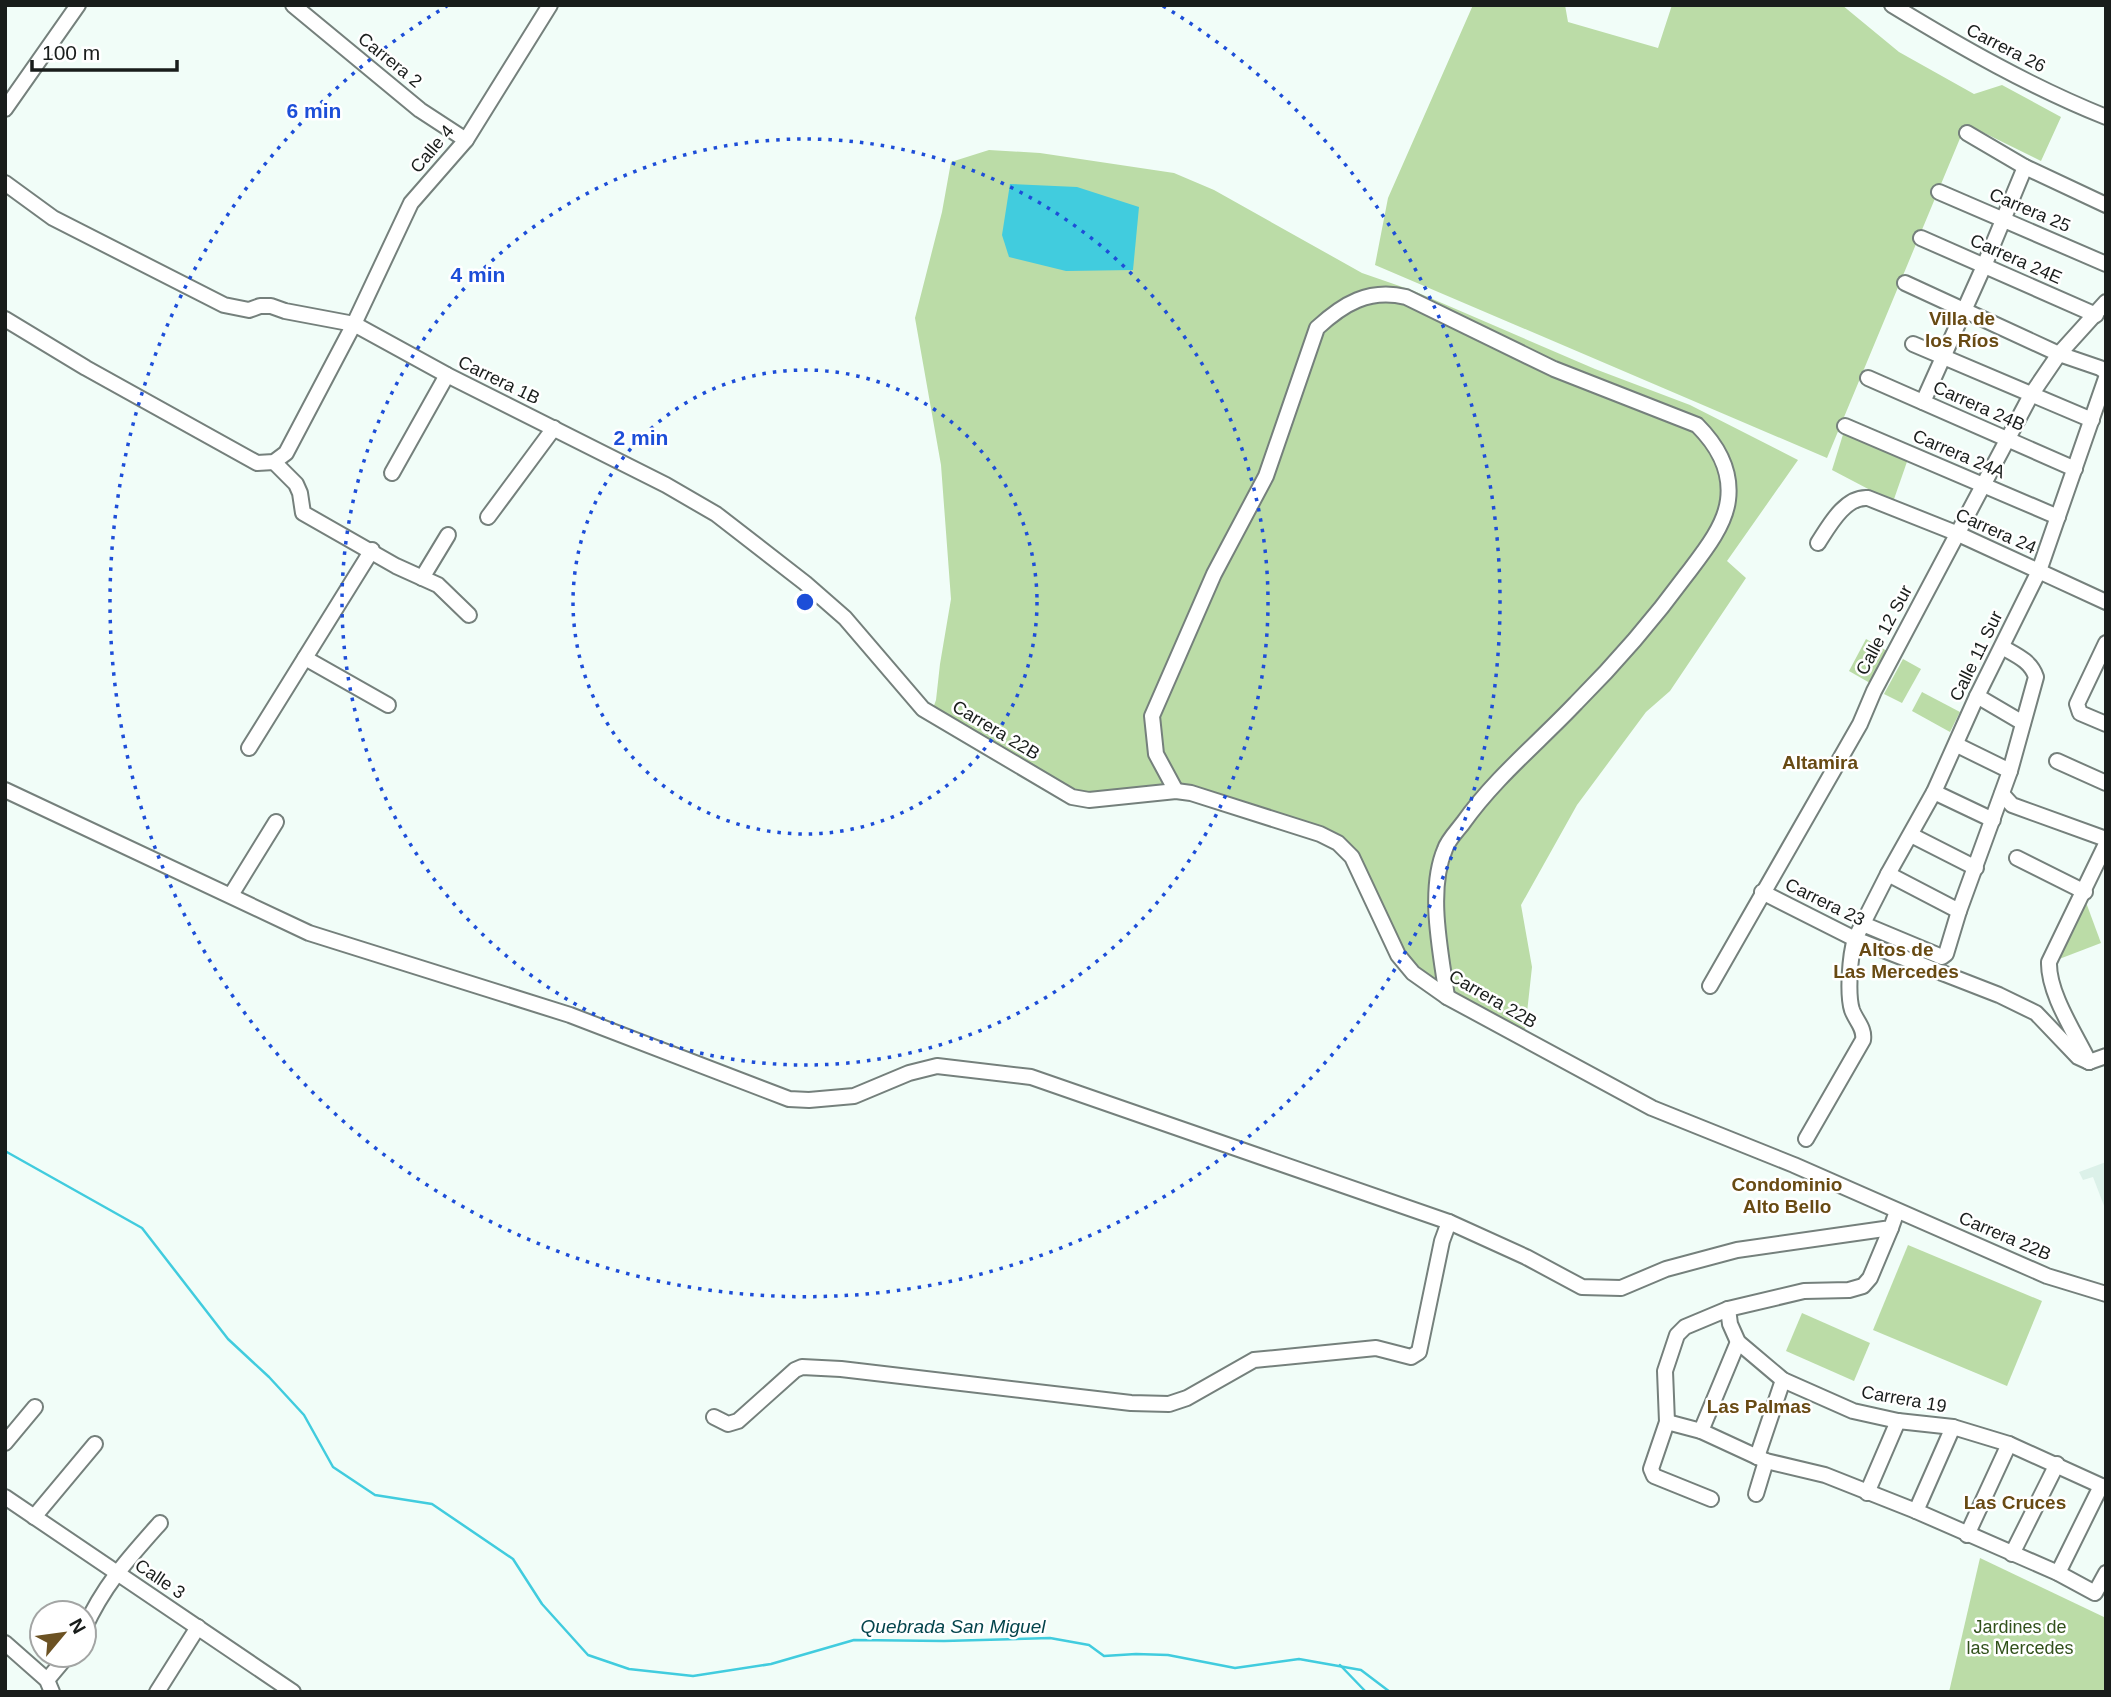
<svg xmlns="http://www.w3.org/2000/svg" width="2111" height="1697" font-family="Arial,sans-serif">
	<rect width="100%" height="100%" fill="#f1fdf8"/>
	<polygon fill="#dcf1e9" points="2106,1162 2106,1211 2093,1177 2083,1180 2079,1172"/>
	<g fill="#bbdca7">
		<polygon points="1473,5 1565,5 1568,22 1658,48 1672,5 1842,5 1899,52 1974,94 2002,85 2061,117 2041,161 1966,124 1827,458 1375,265 1388,198"/>
		<polygon points="989,150 1040,153 1174,173 1214,190 1362,273 1414,291 1595,369 1690,405 1798,460 1727,561 1746,578 1670,691 1646,712 1577,805 1521,905 1532,967 1524,1040 1413,973 1338,843 1191,793 1089,800 931,714 936,700 940,664 951,599 941,465 915,318 942,212 951,162"/>
		<polygon points="1845,428 1909,456 1893,502 1832,470"/>
		<polygon points="1866,639 1887,651 1870,683 1849,671"/>
		<polygon points="1903,659 1921,669 1902,703 1884,694"/>
		<polygon points="1922,692 1960,712 1950,732 1912,711"/>
		<polygon points="2084,897 2101,943 2054,961"/>
		<polygon points="1908,1245 2042,1301 2007,1386 1873,1330"/>
		<polygon points="1802,1313 1870,1343 1854,1381 1786,1351"/>
		<polygon points="1980,1558 2106,1618 2106,1692 1949,1692"/>
	</g>
	<polygon fill="#41ccde" points="1010,184 1077,187 1139,207 1133,270 1066,271 1009,257 1002,235"/>
	<g fill="none" stroke-linecap="round" stroke-linejoin="round">
		<g stroke="#41ccde" stroke-width="2.5">
			<polyline points="5,1151 142,1228 228,1339 269,1377 304,1415 333,1467 375,1495 432,1504 513,1559 542,1604 588,1655 629,1669 693,1676 771,1664 854,1640 944,1641 1050,1638 1089,1645 1104,1656 1136,1654 1168,1655 1235,1668 1299,1659 1361,1670 1390,1692"/>
			<polyline points="1340,1665 1366,1692"/>
		</g>
		<defs>
			<g id="minor">
				<polyline points="293,5 420,110 466,140"/>
				<path d="M1892,5c69,42 139,82 214,112"/>
				<polyline points="5,109 78,5"/>
				<polyline points="1967,133 2025,167 2106,205"/>
				<polyline points="5,183 53,218 224,305 249,310 260,306 271,306 285,311 354,324 447,375 666,485 716,514 805,583 845,618 923,709 1072,797 1089,800 1176,791 1191,793 1320,834 1338,843 1352,857 1398,955 1413,973 1447,997 1652,1108 1794,1165 2047,1276 2106,1294"/>
				<polyline points="1939,192 2106,264"/>
				<polyline points="1921,238 2096,315"/>
				<polyline points="1905,283 2059,354 2100,368 2106,372"/>
				<polyline points="5,319 86,368 257,463 274,462 286,453 354,324 411,203 466,140 550,5"/>
				<polyline points="1913,344 2092,420"/>
				<polyline points="1868,378 2075,469"/>
				<polyline points="1923,402 1984,266 2025,167"/>
				<polyline points="1845,426 2058,517"/>
				<polyline points="274,462 296,484 300,493 303,513 396,566 438,585 469,615"/>
				<polyline points="392,473 447,375"/>
				<polyline points="488,517 554,428"/>
				<path d="M1818,543c11,-17 27,-47 50,-45l88,35 150,69"/>
				<polyline points="422,578 448,535"/>
				<polyline points="2106,643 2077,704 2080,713 2106,724"/>
				<polyline points="305,658 388,705"/>
				<polyline points="1977,696 2023,723"/>
				<polyline points="1957,745 2010,771"/>
				<polyline points="249,748 372,550"/>
				<polyline points="2057,761 2106,783"/>
				<polyline points="5,790 309,933 570,1015 789,1099 809,1100 854,1096 909,1073 937,1066 1031,1077 1449,1222 1526,1257 1582,1287 1621,1288 1666,1269 1737,1250 1891,1228 1897,1211"/>
				<path d="M1176,791l-20,-37 -4,-38 62,-142 52,-98 51,-148c26,-24 52,-40 89,-31l148,72 143,56c20,20 35,44 31,75 -3,26 -25,53 -41,74 -33,45 -71,89 -111,129 -38,40 -81,75 -113,120 -6,8 -15,17 -18,26 -18,42 -4,104 2,148"/>
				<polyline points="1934,792 1993,820"/>
				<polyline points="2002,794 2012,805 2106,839"/>
				<polyline points="1911,835 1976,868"/>
				<polyline points="2017,858 2085,892"/>
				<polyline points="1888,874 1959,911"/>
				<polyline points="1762,892 1855,939 1999,995 2036,1013 2078,1057 2089,1062"/>
				<polyline points="231,895 276,822"/>
				<path d="M1863,924l79,33 4,-3 13,-43 51,-140 26,-94c-5,-16 -20,-22 -34,-30"/>
				<polyline points="1710,986 1860,724 1874,691 2031,395 2059,354 2106,302"/>
				<path d="M2089,1062c-14,-29 -41,-69 -40,-100l57,-118"/>
				<polyline points="2089,1062 2106,1056"/>
				<path d="M1806,1139l57,-99c2,-12 -7,-19 -11,-30 -5,-16 -2,-55 3,-71l33,-65 46,-82 43,-96 62,-125 67,-193"/>
				<polyline points="1728,1309 1730,1324 1738,1342 1783,1380 1853,1411 1898,1421 1953,1427 2009,1444 2106,1488"/>
				<polyline points="714,1417 728,1424 738,1421 795,1370 802,1367 841,1369 1131,1403 1169,1404 1187,1398 1254,1360 1376,1348 1411,1357 1419,1352 1442,1241 1449,1222"/>
				<polyline points="1667,1422 1701,1431 1766,1461 1825,1475 1916,1511 2058,1573 2095,1593 2106,1573"/>
				<polyline points="1701,1431 1738,1342"/>
				<polyline points="5,1443 35,1407"/>
				<polyline points="1757,1457 1783,1380"/>
				<polyline points="1867,1493 1898,1421"/>
				<polyline points="1756,1494 1766,1461"/>
				<polyline points="5,1497 293,1692"/>
				<polyline points="1711,1499 1654,1476 1651,1469 1667,1422 1665,1371 1677,1335 1685,1327 1728,1309 1804,1291 1849,1290 1863,1286 1870,1278 1891,1228"/>
				<polyline points="1916,1511 1953,1427"/>
				<polyline points="34,1517 95,1444"/>
				<polyline points="1967,1535 2009,1444"/>
				<polyline points="2012,1554 2057,1464"/>
				<polyline points="2058,1573 2101,1486"/>
				<path d="M84,1629c20,-44 44,-70 76,-106"/>
				<polyline points="5,1643 47,1680 52,1692"/>
				<polyline points="47,1680 68,1655"/>
				<polyline points="157,1692 198,1627"/>
			</g>
		</defs>
		<use href="#minor" stroke="#75807c" stroke-width="18"/>
		<use href="#minor" stroke="#fff" stroke-width="14"/>
	</g>
	<g fill="none" stroke="#1d4ed8" stroke-width="3.5" stroke-dasharray="3.5 7">
		<circle cx="805" cy="602" r="232"/>
		<circle cx="805" cy="602" r="463"/>
		<path d="M1163 6A695 695 0 1 1 447 6"/>
	</g>
	<g text-anchor="middle" stroke-width="5" stroke-linejoin="round" paint-order="stroke">
		<g font-size="18" fill="#191d1b" stroke="#fff">
			<text transform="translate(2006 48) rotate(27)" y="6">Carrera 26</text>
			<text transform="translate(390 60) rotate(39)" y="6">Carrera 2</text>
			<text transform="translate(432 149) rotate(-50)" y="6">Calle 4</text>
			<text transform="translate(2030 210) rotate(23)" y="6">Carrera 25</text>
			<text transform="translate(2016 259) rotate(24)" y="6">Carrera 24E</text>
			<text transform="translate(499 380) rotate(26)" y="6">Carrera 1B</text>
			<text transform="translate(1979 406) rotate(24)" y="6">Carrera 24B</text>
			<text transform="translate(1959 454) rotate(23)" y="6">Carrera 24A</text>
			<text transform="translate(1996 531) rotate(24)" y="6">Carrera 24</text>
			<text transform="translate(1884 630) rotate(-62)" y="6">Calle 12 Sur</text>
			<text transform="translate(1976 656) rotate(-64)" y="6">Calle 11 Sur</text>
			<text transform="translate(996 730) rotate(31)" y="6">Carrera 22B</text>
			<text transform="translate(1825 902) rotate(26)" y="6">Carrera 23</text>
			<text transform="translate(1493 999) rotate(30)" y="6">Carrera 22B</text>
			<text transform="translate(2005 1236) rotate(23)" y="6">Carrera 22B</text>
			<text transform="translate(1904 1399) rotate(10)" y="6">Carrera 19</text>
			<text transform="translate(160 1579) rotate(34)" y="6">Calle 3</text>
		</g>
		<g font-size="18" fill="#31511b" stroke="#fff">
			<text x="2020" y="1633">Jardines de<tspan x="2020" dy="21">las Mercedes</tspan></text>
		</g>
		<g font-size="19" font-weight="bold" fill="#684a13" stroke="#fff">
			<text x="1962" y="325">Villa de<tspan x="1962" dy="22">los Ríos</tspan></text>
			<text x="1820" y="769">Altamira</text>
			<text x="1896" y="956">Altos de<tspan x="1896" dy="22">Las Mercedes</tspan></text>
			<text x="1787" y="1191">Condominio<tspan x="1787" dy="22">Alto Bello</tspan></text>
			<text x="1759" y="1413">Las Palmas</text>
			<text x="2015" y="1509">Las Cruces</text>
		</g>
		<g font-size="19" font-style="italic" fill="#04444c" stroke="#fff">
			<text x="953" y="1633">Quebrada San Miguel</text>
		</g>
	</g>
	<circle cx="805" cy="602" r="10" fill="#1d4ed8" stroke="#fff" stroke-width="3.5"/>
	<g font-size="21" text-anchor="middle" font-weight="bold" fill="#1d4ed8" stroke="#fff" stroke-width="5" stroke-linejoin="round" paint-order="stroke">
		<text x="314" y="118">6 min</text>
		<text x="478" y="282">4 min</text>
		<text x="641" y="445">2 min</text>
	</g>
	<rect width="2111" height="1697" fill="none" stroke="#191d1b" stroke-width="14"/>
	<g transform="translate(63 1634) rotate(61)"><circle r="33" fill="#ffffff" stroke="#a3a5a4" stroke-width="2"/>
	<path d="M0-5L12 26L0 18L-12 26Z" fill="#6c5223"/>
	<text y="-10" font-size="19" font-weight="bold" text-anchor="middle" fill="#191d1b">N</text>
	</g>
	<path d="M32 60v10h145v-10" fill="none" stroke="#191d1b" stroke-width="3.5"/>
	<text x="42" y="60" font-size="21" fill="#191d1b" stroke="#ffffff" stroke-width="5" paint-order="stroke">100 m</text>
</svg>
